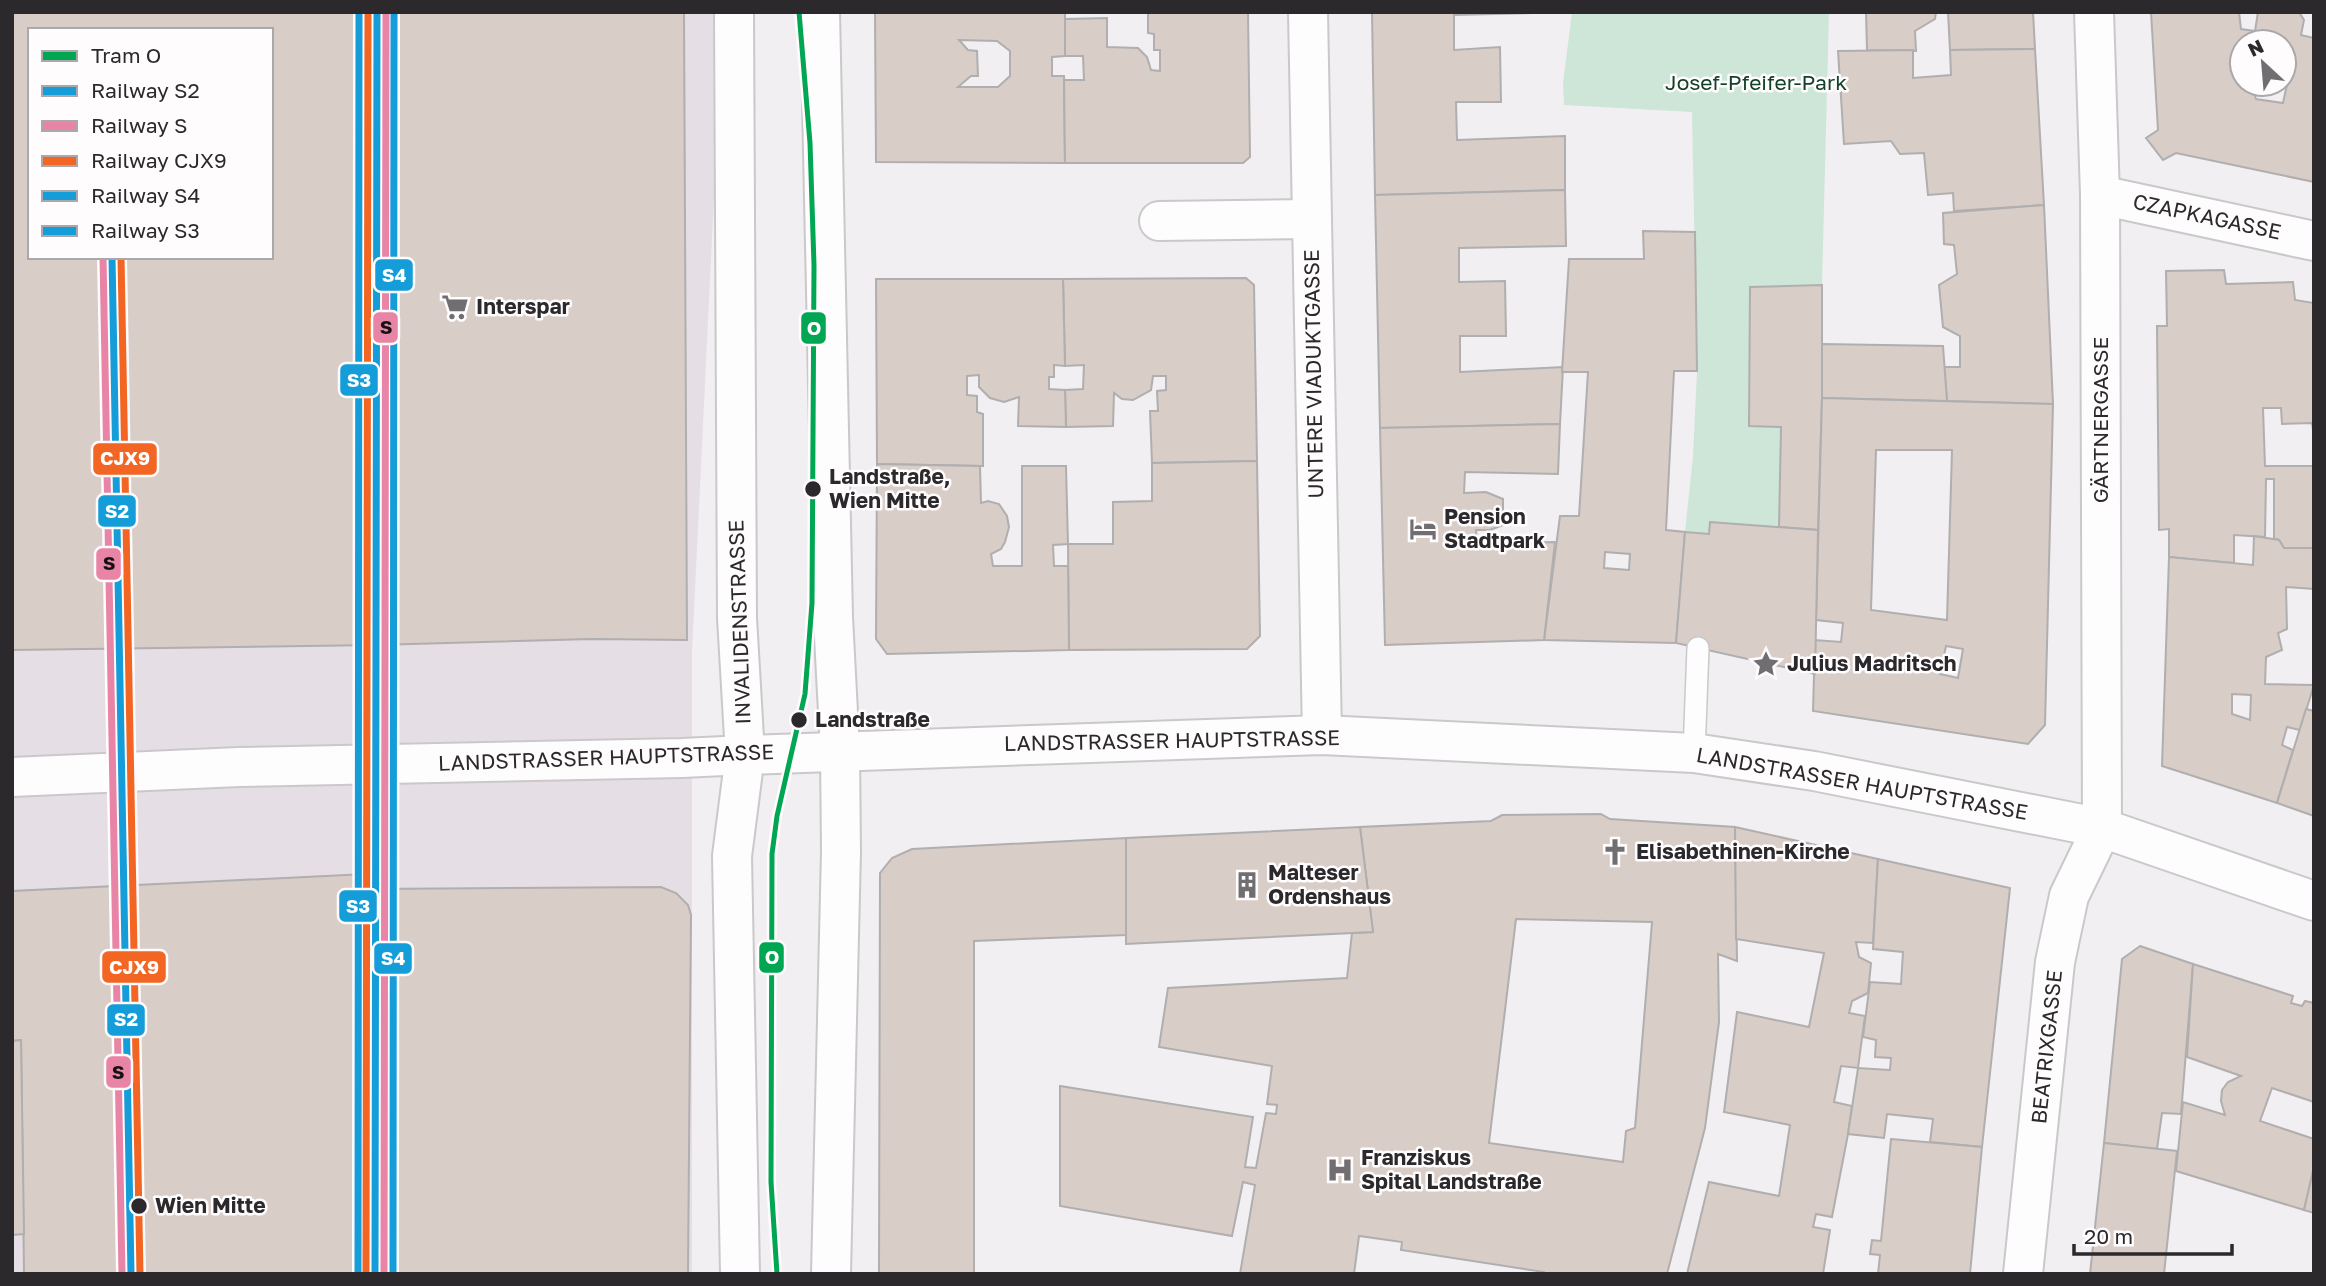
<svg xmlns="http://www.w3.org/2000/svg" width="2326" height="1286" font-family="'Golos Text',sans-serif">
	<rect width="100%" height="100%" fill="#f2eff2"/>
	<path fill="#e6dee5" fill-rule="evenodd" d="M12,12h711l-31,640v622h-680zM30,30h241v227h-241z"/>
	<polygon fill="#cee6d8" points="1572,12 1829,12 1822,285 1750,287 1749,426 1781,427 1779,527 1710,522 1709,534 1685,532 1693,456 1697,371 1692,112 1564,105 1563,83"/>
	<g fill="#d8cdc7" stroke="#b0aeae" stroke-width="2" fill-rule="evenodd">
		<path d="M12,12h672l3,628 -95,-1 -216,6 -364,5zM30,30h241v227h-241z"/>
		<path d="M875,12h190v44l-13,1v19h12l1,87 -189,-1zM959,40l38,1 13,10v25l-12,11h-40l13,-11h7l-1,-25 -9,-1z"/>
		<polygon points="1148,12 1248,12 1250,157 1243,163 1065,163 1064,80 1084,80 1083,56 1065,56 1065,19 1107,18 1107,47 1138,48 1147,57 1151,70 1160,71 1160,50 1154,50 1154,34 1148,33"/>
		<polygon points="1372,12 1572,12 1454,15 1454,50 1500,47 1501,102 1456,102 1457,140 1565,136 1565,190 1375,195"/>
		<polygon points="1866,12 1936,12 1935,19 1915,31 1916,51 1867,50"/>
		<polygon points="1948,12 2033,12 2035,49 1950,50"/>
		<path d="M2151,12h88l2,17 14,2 3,-19h41l5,8 -3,15 13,3v144l-138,-29 -13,7 -17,-22 12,-8zM2242,42h42v22l7,2 -8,37 -27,-4 -5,-15h-9z"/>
		<polygon points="2035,49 2044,205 1954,211 1953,193 1928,195 1924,153 1900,154 1891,141 1844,144 1838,51 1913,50 1913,78 1951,75 1950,50"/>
		<polygon points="1565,190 1566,246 1459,248 1459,282 1505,281 1506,336 1460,336 1460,372 1563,367 1560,424 1380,428 1375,195"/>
		<polygon points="2044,205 2053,404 1947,401 1944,367 1960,367 1960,336 1943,327 1939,285 1957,274 1954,245 1944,244 1943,213"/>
		<path d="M1643,231l52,1 2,139h-23l-8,159 19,2 -9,111 -132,-3 16,-124h19l9,-144h-26l7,-113h75zM1605,552l25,2 -1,16 -25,-2z"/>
		<polygon points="2224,270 2226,284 2293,282 2295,300 2314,303 2314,435 2312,423 2282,424 2281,408 2263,408 2265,466 2314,466 2314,548 2284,548 2279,540 2274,539 2274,479 2266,479 2265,537 2234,535 2234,563 2169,557 2169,529 2159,530 2157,326 2167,326 2166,271"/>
		<polygon points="1246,278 1254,285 1257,461 1152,463 1150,411 1158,411 1157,391 1166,390 1166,376 1153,376 1151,390 1133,400 1122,399 1114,393 1113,426 1066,427 1065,390 1083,389 1084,365 1065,366 1063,279"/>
		<polygon points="876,279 1063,279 1065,366 1054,365 1054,377 1049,377 1049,389 1065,390 1066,427 1018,426 1019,397 1004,402 990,398 979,387 979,375 967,376 967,395 977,396 977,412 983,414 983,466 877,464"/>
		<polygon points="1822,285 1822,398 1818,530 1779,527 1781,427 1749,426 1750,287"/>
		<polygon points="1822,344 1943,346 1947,401 1822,398"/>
		<path d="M1822,398l231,6 -8,321 -17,19 -215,-33 2,-71 26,2 2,-19 -27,-3zM1876,450h76l-5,170 -76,-10zM1946,646l17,3 -5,29 -18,-4z"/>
		<polygon points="1560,424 1558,474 1465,472 1464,493 1486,492 1503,499 1503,525 1490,530 1476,530 1477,544 1555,542 1544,640 1385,645 1380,428"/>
		<polygon points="1257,461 1260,636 1247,649 1069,650 1068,544 1113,544 1113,502 1152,501 1152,463"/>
		<polygon points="877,464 980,466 981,503 988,501 999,504 1007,516 1009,527 1005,542 1001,549 991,554 993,566 1022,566 1022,466 1066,466 1068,544 1053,545 1054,566 1068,566 1069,650 887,654 876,639"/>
		<polygon points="1710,522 1818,530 1815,674 1676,643 1685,532 1709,534"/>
		<path d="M2254,536l25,4 5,8h30v41l-28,-2 1,42 -9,4 4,17 -16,7 -1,27 49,1 -14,45 -13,-3 -5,18 11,5 -16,53 -115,-37 7,-209 84,8zM2232,694l19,1 -1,25 -18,-6z"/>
		<polygon points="2306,709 2314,711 2314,816 2277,803"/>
		<path d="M1601,814l9,5 125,8 2,134 -19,-7 1,68 -14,106 -38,146h-123v-2l-143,-22 1,-8 -43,-6 -5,38h-114l15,-89 -12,-3 -11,54 -172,-30v-120l193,31 -8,50 11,1 10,-55 10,1 1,-9 -10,-1 5,-38 -113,-19 9,-59 179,-10 5,-45 21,-1 -13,-105 131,-6 11,-6zM1516,919l136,3 -17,206 -9,3 -3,31 -134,-19z"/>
		<polygon points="1360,827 1373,932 1126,944 1126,838"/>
		<polygon points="1735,827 1878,859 1873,943 1856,942 1859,957 1871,963 1868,993 1852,1001 1849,1013 1865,1016 1858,1068 1841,1066 1834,1102 1852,1106 1848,1134 1832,1217 1816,1214 1813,1227 1830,1230 1823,1274 1687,1274 1709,1182 1779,1196 1790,1125 1724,1112 1737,1012 1809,1027 1824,953 1736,939"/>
		<polygon points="1126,838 1126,935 974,941 974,1274 879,1274 880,873 892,858 912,849"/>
		<polygon points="1878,859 2010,888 1982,1147 1930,1142 1933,1119 1887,1114 1884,1138 1848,1134 1858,1068 1890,1070 1891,1058 1875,1057 1876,1040 1863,1037 1870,982 1901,984 1903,952 1873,949"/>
		<polygon points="366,874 367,889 661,887 676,893 688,905 691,915 688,1274 24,1274 21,1040 12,1041 12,891"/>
		<polygon points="2140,946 2193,964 2181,1114 2162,1113 2157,1149 2104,1143 2122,959"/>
		<polygon points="2193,964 2293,996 2291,1003 2302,1006 2305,1001 2314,1003 2314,1102 2272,1088 2260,1121 2314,1139 2314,1167 2304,1210 2176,1171 2183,1102 2225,1115 2221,1101 2222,1090 2228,1082 2241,1076 2187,1057"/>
		<polygon points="21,1040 24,1234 12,1235 12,1041"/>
		<polygon points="1891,1139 1982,1147 1970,1274 1878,1274 1880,1255 1870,1254 1872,1240 1881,1241"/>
		<polygon points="2104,1143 2177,1151 2164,1274 2090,1274"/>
		<polygon points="2314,1167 2314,1213 2304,1210"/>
	</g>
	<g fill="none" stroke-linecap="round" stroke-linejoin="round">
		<defs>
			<polyline id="lane" points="1694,753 1698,648"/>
			<g id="street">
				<polyline points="1308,12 1322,735"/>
				<polyline points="2100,195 2314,241"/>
				<polyline points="1159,221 1311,219"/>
				<polyline points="12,777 239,767 682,758 745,755"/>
				<polyline points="2023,1274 2055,962 2069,896 2102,828 2100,195 2094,12"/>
			</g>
			<g id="secondary">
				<polyline points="734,12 737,618 745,755 732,856 740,1274"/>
				<polyline points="820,12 833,617 840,751 841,851 831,1274"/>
				<polyline points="745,755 1322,735 1694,753 1814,771 2102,828 2314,901"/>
			</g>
		</defs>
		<use href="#lane" stroke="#cac8ca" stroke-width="24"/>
		<use href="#street" stroke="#cac8ca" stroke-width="42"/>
		<use href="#secondary" stroke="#cac8ca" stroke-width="42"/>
		<use href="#lane" stroke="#fdfdfd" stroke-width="21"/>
		<use href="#street" stroke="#fdfdfd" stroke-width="38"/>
		<use href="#secondary" stroke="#fdfdfd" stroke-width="38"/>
		<defs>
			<g id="rail-1">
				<polyline points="112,257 131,1274"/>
				<polyline points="375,1274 377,12"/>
			</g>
			<g id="rail-2">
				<polyline points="103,257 122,1274"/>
				<polyline points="384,1274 386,12"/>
			</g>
			<g id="rail-3">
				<polyline points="121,257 140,1274"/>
				<polyline points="366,1274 368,12"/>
			</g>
			<polyline id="rail-4" points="393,1274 394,12"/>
			<polyline id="rail-5" points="358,1274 359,12"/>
		</defs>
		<use href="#rail-1" stroke="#fffcfe" stroke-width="12"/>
		<use href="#rail-2" stroke="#fffcfe" stroke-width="12"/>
		<use href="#rail-3" stroke="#fffcfe" stroke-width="12"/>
		<use href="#rail-4" stroke="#fffcfe" stroke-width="12"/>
		<use href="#rail-5" stroke="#fffcfe" stroke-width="12"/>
		<use href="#rail-1" stroke="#159dd9" stroke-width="7"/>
		<use href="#rail-2" stroke="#e885a6" stroke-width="7"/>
		<use href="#rail-3" stroke="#f26522" stroke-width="7"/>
		<use href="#rail-4" stroke="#159dd9" stroke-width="7"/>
		<use href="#rail-5" stroke="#159dd9" stroke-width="7"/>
		<defs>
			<polyline id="tram-1" points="777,1274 771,1182 772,854 777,816 805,694 812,603 814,265 810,143 799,12"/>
		</defs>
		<use href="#tram-1" stroke="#fffcfe" stroke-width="10"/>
		<use href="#tram-1" stroke="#00a651" stroke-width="5"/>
	</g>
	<defs>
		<symbol id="supermarket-bare" viewBox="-9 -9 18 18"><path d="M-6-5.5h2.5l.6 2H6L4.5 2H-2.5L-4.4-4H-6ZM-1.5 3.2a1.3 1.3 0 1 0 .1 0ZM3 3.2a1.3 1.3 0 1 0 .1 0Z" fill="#716e71" stroke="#fffcfe" stroke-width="2.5" paint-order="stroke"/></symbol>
		<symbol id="hotel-bare" viewBox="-9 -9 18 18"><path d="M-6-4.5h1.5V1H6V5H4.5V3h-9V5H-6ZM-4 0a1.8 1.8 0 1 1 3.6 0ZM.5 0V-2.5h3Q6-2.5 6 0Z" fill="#716e71" stroke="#fffcfe" stroke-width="2.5" paint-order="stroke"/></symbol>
		<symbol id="sight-bare" viewBox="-9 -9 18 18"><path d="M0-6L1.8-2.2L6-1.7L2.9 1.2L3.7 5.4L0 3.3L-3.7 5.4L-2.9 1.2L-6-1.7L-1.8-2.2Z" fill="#716e71" stroke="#fffcfe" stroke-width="2.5" paint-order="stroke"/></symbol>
		<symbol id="church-bare" viewBox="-9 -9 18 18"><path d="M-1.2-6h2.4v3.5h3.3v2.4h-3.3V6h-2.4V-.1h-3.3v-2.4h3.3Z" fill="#716e71" stroke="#fffcfe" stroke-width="2.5" paint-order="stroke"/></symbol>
		<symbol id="building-bare" viewBox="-9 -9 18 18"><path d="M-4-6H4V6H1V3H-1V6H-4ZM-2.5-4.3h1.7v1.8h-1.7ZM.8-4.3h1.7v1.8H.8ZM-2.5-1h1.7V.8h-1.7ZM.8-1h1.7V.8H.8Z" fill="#716e71" stroke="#fffcfe" stroke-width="2.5" paint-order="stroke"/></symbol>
		<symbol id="hospital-bare" viewBox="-9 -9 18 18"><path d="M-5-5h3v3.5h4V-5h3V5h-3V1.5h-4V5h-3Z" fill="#716e71" stroke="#fffcfe" stroke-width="2.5" paint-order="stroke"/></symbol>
	</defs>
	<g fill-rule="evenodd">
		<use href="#supermarket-bare" x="436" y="288" width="38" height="38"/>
		<use href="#hotel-bare" x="1404" y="510" width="38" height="38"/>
		<use href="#sight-bare" x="1747" y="645" width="38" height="38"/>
		<use href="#church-bare" x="1596" y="833" width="38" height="38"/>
		<use href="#building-bare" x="1228" y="866" width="38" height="38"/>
		<use href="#hospital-bare" x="1321" y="1151" width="38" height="38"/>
	</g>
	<g fill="#2b292b" stroke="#fffcfe" stroke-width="2.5">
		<circle cx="813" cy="489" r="9"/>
		<circle cx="799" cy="720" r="9"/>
		<circle cx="139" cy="1206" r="9"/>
	</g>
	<g text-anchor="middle" stroke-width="5" stroke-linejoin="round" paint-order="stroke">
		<g font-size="21" fill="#13412a" stroke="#fffcfe">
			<text x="1756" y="90">Josef-Pfeifer-Park</text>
		</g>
		<g font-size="21" fill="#2b292b" stroke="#fffcfe">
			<text transform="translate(2207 217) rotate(12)" y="7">CZAPKAGASSE</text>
			<text transform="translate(1314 374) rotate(-91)" y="7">UNTERE VIADUKTGASSE</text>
			<text transform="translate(2101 420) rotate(-90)" y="7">GÄRTNERGASSE</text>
			<text transform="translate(740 622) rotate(-92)" y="7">INVALIDENSTRASSE</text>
			<text transform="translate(1172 741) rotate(-1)" y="7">LANDSTRASSER HAUPTSTRASSE</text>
			<text transform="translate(606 758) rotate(-2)" y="7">LANDSTRASSER HAUPTSTRASSE</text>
			<text transform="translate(1862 784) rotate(10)" y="7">LANDSTRASSER HAUPTSTRASSE</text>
			<text transform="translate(2047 1047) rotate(-84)" y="7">BEATRIXGASSE</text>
		</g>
		<g font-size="21" font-weight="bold" fill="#2b292b" stroke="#fffcfe" text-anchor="start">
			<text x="476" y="314">Interspar</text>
			<text x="1444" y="524">Pension<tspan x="1444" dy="24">Stadtpark</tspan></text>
			<text x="1787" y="671">Julius Madritsch</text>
			<text x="1636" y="859">Elisabethinen-Kirche</text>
			<text x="1268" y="880">Malteser<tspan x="1268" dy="24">Ordenshaus</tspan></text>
			<text x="1361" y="1165">Franziskus<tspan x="1361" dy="24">Spital Landstraße</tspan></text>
		</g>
		<g font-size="21" font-weight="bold" fill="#2b292b" stroke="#fffcfe" text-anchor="start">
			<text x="829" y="484">Landstraße,<tspan x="829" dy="24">Wien Mitte</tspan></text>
			<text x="815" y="727">Landstraße</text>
			<text x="155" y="1213">Wien Mitte</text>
		</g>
	</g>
	<g stroke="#fffcfe" stroke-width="2.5">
		<rect x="374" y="258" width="40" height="34" rx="7" fill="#159dd9"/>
		<rect x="372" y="311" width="27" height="33" rx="7" fill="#e885a6"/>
		<rect x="800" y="311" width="27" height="34" rx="7" fill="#00a651"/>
		<rect x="339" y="363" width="40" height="34" rx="7" fill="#159dd9"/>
		<rect x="92" y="442" width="66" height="34" rx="7" fill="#f26522"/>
		<rect x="97" y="494" width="40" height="34" rx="7" fill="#159dd9"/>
		<rect x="95" y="547" width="27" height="34" rx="7" fill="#e885a6"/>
		<rect x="338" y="889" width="40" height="34" rx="7" fill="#159dd9"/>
		<rect x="758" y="941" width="27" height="33" rx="7" fill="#00a651"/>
		<rect x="373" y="942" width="40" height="33" rx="7" fill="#159dd9"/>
		<rect x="101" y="950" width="66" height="34" rx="7" fill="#f26522"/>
		<rect x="106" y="1003" width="40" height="34" rx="7" fill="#159dd9"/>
		<rect x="105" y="1055" width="27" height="34" rx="7" fill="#e885a6"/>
	</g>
	<g font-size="19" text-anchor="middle" font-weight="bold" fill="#fff">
		<text x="394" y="282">S4</text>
		<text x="814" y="335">O</text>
		<text x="359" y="387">S3</text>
		<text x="125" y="465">CJX9</text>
		<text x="117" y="518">S2</text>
		<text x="358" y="913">S3</text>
		<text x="772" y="964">O</text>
		<text x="393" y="965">S4</text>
		<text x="134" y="974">CJX9</text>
		<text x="126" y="1026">S2</text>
	</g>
	<g font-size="19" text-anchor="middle" font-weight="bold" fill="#111">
		<text x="386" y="334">S</text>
		<text x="109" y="570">S</text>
		<text x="118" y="1079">S</text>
	</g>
	<rect width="2326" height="1286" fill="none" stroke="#2b292b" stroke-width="28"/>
	<rect x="28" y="28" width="245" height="231" fill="#fffcfe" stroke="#aaa8aa" stroke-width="2"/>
	<rect x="42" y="51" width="35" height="10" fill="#00a651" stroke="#aaa8aa" stroke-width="2"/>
	<text x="91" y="63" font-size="21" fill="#2b292b">Tram O</text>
	<rect x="42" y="86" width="35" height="10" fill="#159dd9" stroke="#aaa8aa" stroke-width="2"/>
	<text x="91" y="98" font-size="21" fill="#2b292b">Railway S2</text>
	<rect x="42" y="121" width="35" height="10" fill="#e885a6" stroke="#aaa8aa" stroke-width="2"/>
	<text x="91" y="133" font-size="21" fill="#2b292b">Railway S</text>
	<rect x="42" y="156" width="35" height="10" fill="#f26522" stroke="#aaa8aa" stroke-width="2"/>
	<text x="91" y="168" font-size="21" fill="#2b292b">Railway CJX9</text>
	<rect x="42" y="191" width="35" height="10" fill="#159dd9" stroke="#aaa8aa" stroke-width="2"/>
	<text x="91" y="203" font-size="21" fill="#2b292b">Railway S4</text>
	<rect x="42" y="226" width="35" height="10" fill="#159dd9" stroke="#aaa8aa" stroke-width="2"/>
	<text x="91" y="238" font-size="21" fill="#2b292b">Railway S3</text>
	<g transform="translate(2263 63) rotate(334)"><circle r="33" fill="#fffcfe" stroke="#aaa8aa" stroke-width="2"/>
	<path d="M0-5L12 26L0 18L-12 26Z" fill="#716e71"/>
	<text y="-10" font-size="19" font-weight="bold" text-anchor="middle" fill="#2b292b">N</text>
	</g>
	<path d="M2074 1244v10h158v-10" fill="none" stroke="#2b292b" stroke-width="3.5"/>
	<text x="2084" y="1244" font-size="21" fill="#2b292b" stroke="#fffcfe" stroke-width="5" paint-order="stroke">20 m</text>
</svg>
